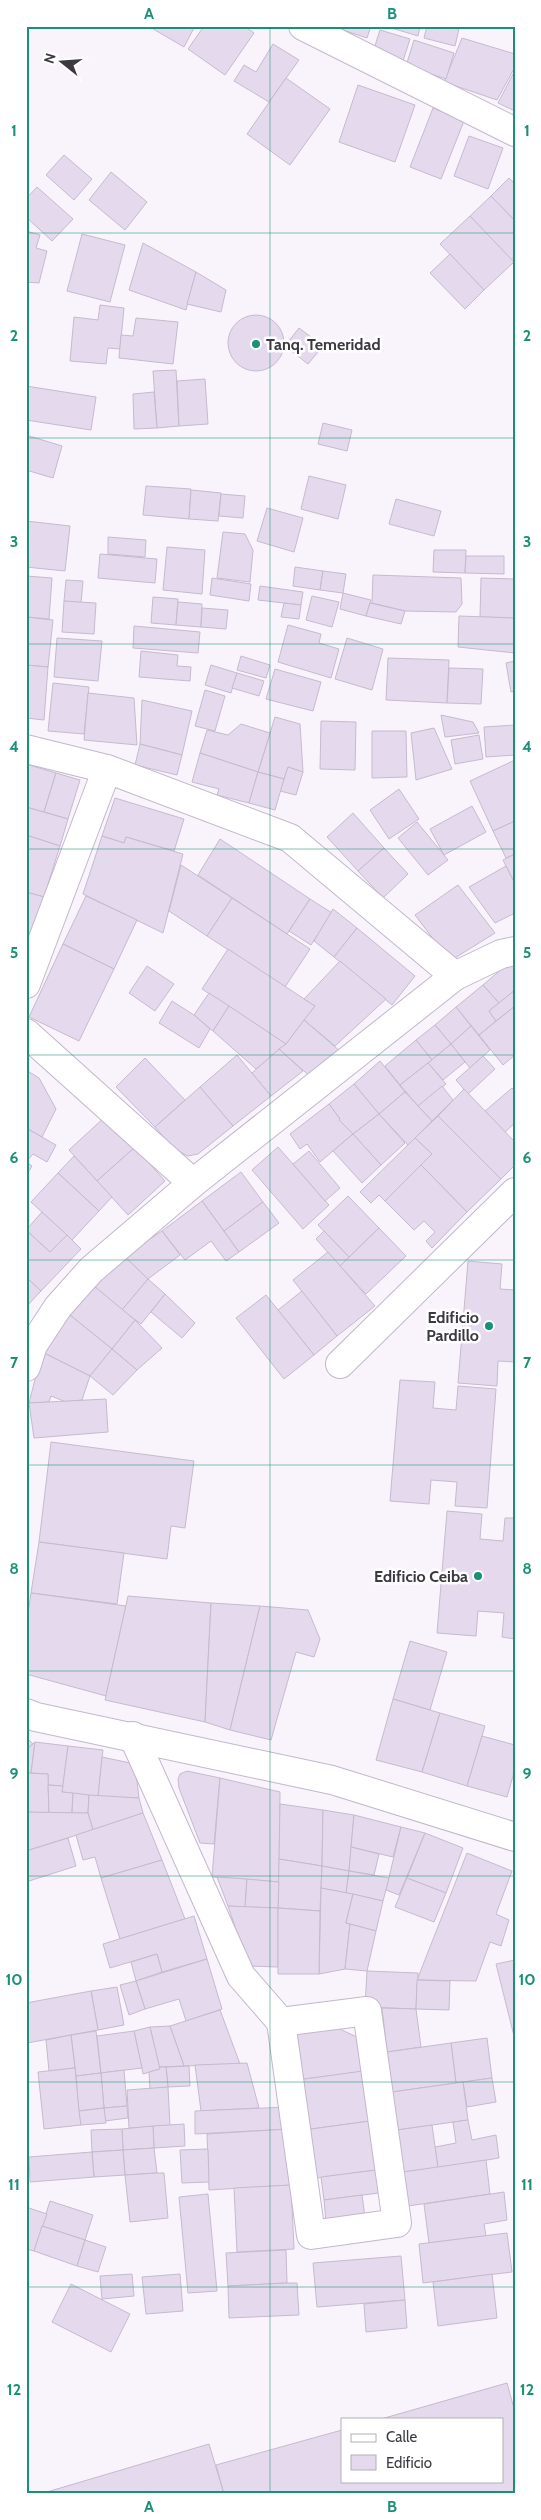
<svg xmlns="http://www.w3.org/2000/svg" width="541" height="2520" font-family="Cabin,sans-serif">
	<rect width="100%" height="100%" fill="#f9f4fc"/>
	<g fill="#e5d9ee" stroke="#c6bace">
		<polygon points="148,26 195,26 184,47"/>
		<polygon points="204,26 244,26 254,33 225,75 188,49"/>
		<polygon points="331,26 371,26 367,38"/>
		<polygon points="385,26 420,26 418,36"/>
		<polygon points="427,26 459,29 455,46 424,38"/>
		<polygon points="380,30 410,39 403,61 373,52"/>
		<polygon points="462,38 515,54 515,67 497,100 444,82"/>
		<polygon points="414,40 454,53 446,79 406,66"/>
		<polygon points="273,44 299,60 269,102 234,81 244,65 256,72"/>
		<polygon points="513,74 515,75 515,111 498,103"/>
		<polygon points="286,78 330,109 290,165 247,134"/>
		<polygon points="358,85 415,105 395,162 339,142"/>
		<polygon points="433,108 464,121 441,179 410,167"/>
		<polygon points="469,136 503,148 488,189 454,176"/>
		<polygon points="64,155 92,179 74,200 46,175"/>
		<polygon points="111,172 147,202 125,230 89,200"/>
		<polygon points="509,178 515,184 515,221 491,196"/>
		<polygon points="37,187 73,219 52,241 26,217 26,199"/>
		<polygon points="491,196 515,221 515,257 511,260 470,216"/>
		<polygon points="470,216 514,262 484,290 440,244"/>
		<polygon points="26,231 40,235 36,248 47,251 39,283 26,282"/>
		<polygon points="82,234 125,245 110,302 67,291"/>
		<polygon points="143,243 196,272 186,310 129,290"/>
		<polygon points="450,254 484,290 465,309 430,273"/>
		<polygon points="196,272 226,290 221,312 187,304"/>
		<polygon points="100,305 124,308 120,349 108,348 106,364 70,361 74,317 98,320"/>
		<circle cx="256" cy="343" r="28"/>
		<polygon points="136,318 178,322 173,364 119,358 121,335 133,336"/>
		<polygon points="299,328 323,346 308,364 285,346"/>
		<polygon points="176,370 179,426 157,428 153,371"/>
		<polygon points="205,379 208,424 179,426 177,381"/>
		<polygon points="26,386 96,397 91,430 26,420"/>
		<polygon points="154,392 157,428 134,429 133,394"/>
		<polygon points="323,423 352,430 347,451 318,444"/>
		<polygon points="26,435 62,446 53,478 26,470"/>
		<polygon points="309,476 346,485 338,519 301,509"/>
		<polygon points="146,486 191,489 189,519 143,515"/>
		<polygon points="191,490 221,493 218,521 189,519"/>
		<polygon points="221,494 245,496 243,518 219,516"/>
		<polygon points="396,499 441,511 434,536 389,524"/>
		<polygon points="267,508 303,518 294,552 257,541"/>
		<polygon points="26,521 70,526 65,571 26,567"/>
		<polygon points="223,532 245,534 253,550 250,582 217,578"/>
		<polygon points="108,537 146,540 145,557 108,554"/>
		<polygon points="167,547 205,550 202,594 163,590"/>
		<polygon points="434,550 466,550 465,573 433,572"/>
		<polygon points="100,554 157,559 155,583 98,578"/>
		<polygon points="466,556 504,556 504,574 465,573"/>
		<polygon points="295,567 323,571 320,590 293,586"/>
		<polygon points="323,571 346,574 343,593 320,590"/>
		<polygon points="373,575 461,578 462,604 456,612 405,611 372,603"/>
		<polygon points="26,576 52,578 49,619 26,617"/>
		<polygon points="212,578 251,584 249,601 210,595"/>
		<polygon points="481,578 515,579 515,618 480,617"/>
		<polygon points="66,580 83,581 81,603 64,601"/>
		<polygon points="260,586 303,592 301,605 258,600"/>
		<polygon points="343,593 371,600 366,616 340,609"/>
		<polygon points="312,596 339,602 332,627 306,620"/>
		<polygon points="153,597 178,599 176,625 151,623"/>
		<polygon points="64,601 96,603 94,634 62,632"/>
		<polygon points="178,602 202,604 201,627 176,625"/>
		<polygon points="284,603 301,605 299,619 281,617"/>
		<polygon points="370,603 405,611 401,624 366,616"/>
		<polygon points="202,608 228,610 226,629 201,627"/>
		<polygon points="459,616 515,618 515,653 458,647"/>
		<polygon points="26,617 53,620 48,667 26,665"/>
		<polygon points="288,625 321,634 319,643 339,649 331,678 278,662"/>
		<polygon points="134,626 200,632 198,653 133,648"/>
		<polygon points="57,638 102,641 98,681 54,677"/>
		<polygon points="347,638 383,649 372,690 335,679"/>
		<polygon points="141,651 178,655 177,666 191,667 190,681 139,677"/>
		<polygon points="241,656 270,665 266,678 237,670"/>
		<polygon points="388,658 449,660 447,703 386,700"/>
		<polygon points="515,661 515,691 511,692 506,663"/>
		<polygon points="26,665 48,667 44,720 26,718"/>
		<polygon points="211,665 237,673 231,693 205,685"/>
		<polygon points="449,668 483,669 481,704 447,703"/>
		<polygon points="275,669 321,682 313,711 266,699"/>
		<polygon points="237,673 264,681 259,696 232,688"/>
		<polygon points="53,683 89,687 84,734 48,731"/>
		<polygon points="205,690 225,696 215,731 195,726"/>
		<polygon points="88,693 134,698 137,745 84,740"/>
		<polygon points="142,700 192,711 182,755 140,744"/>
		<polygon points="441,715 473,722 479,733 445,737"/>
		<polygon points="275,717 300,724 303,772 288,767 284,779 258,772"/>
		<polygon points="321,721 356,722 355,770 320,769"/>
		<polygon points="241,724 270,733 258,772 200,753 207,730 228,735"/>
		<polygon points="515,725 515,755 486,757 484,727"/>
		<polygon points="434,728 452,769 416,780 411,733"/>
		<polygon points="372,731 406,731 407,777 372,778"/>
		<polygon points="479,735 483,759 455,764 451,740"/>
		<polygon points="140,744 182,755 177,775 135,765"/>
		<polygon points="200,753 258,772 249,803 217,795 219,789 192,782"/>
		<polygon points="515,760 515,821 493,831 470,781"/>
		<polygon points="26,764 56,773 44,812 26,807"/>
		<polygon points="288,767 303,772 296,795 280,791"/>
		<polygon points="258,772 284,779 275,810 249,803"/>
		<polygon points="56,773 80,780 68,819 44,812"/>
		<polygon points="399,789 419,819 389,839 370,810"/>
		<polygon points="115,798 184,819 174,851 126,837 124,843 102,836"/>
		<polygon points="472,806 486,832 444,855 430,829"/>
		<polygon points="26,807 68,819 60,846 26,835"/>
		<polygon points="353,813 384,848 358,871 327,837"/>
		<polygon points="515,821 515,854 506,858 493,831"/>
		<polygon points="417,822 448,860 428,875 398,838"/>
		<polygon points="26,835 60,846 44,897 26,892"/>
		<polygon points="102,836 124,843 126,837 183,854 163,933 83,894"/>
		<polygon points="220,839 310,899 287,934 198,875"/>
		<polygon points="384,848 408,874 383,898 358,871"/>
		<polygon points="515,854 515,884 503,860"/>
		<polygon points="181,865 232,898 207,936 169,911"/>
		<polygon points="506,866 515,884 515,913 495,923 469,887"/>
		<polygon points="458,885 495,933 450,961 415,915"/>
		<polygon points="26,892 44,897 30,945 26,944"/>
		<polygon points="86,896 137,920 114,969 63,944"/>
		<polygon points="232,898 310,949 285,987 207,936"/>
		<polygon points="310,899 332,913 311,945 289,931"/>
		<polygon points="333,909 357,928 334,957 314,941"/>
		<polygon points="357,928 415,976 392,1005 334,957"/>
		<polygon points="63,944 114,969 79,1041 29,1017"/>
		<polygon points="228,949 315,1006 286,1044 202,989"/>
		<polygon points="340,961 386,999 335,1046 304,1020 315,1006 304,999"/>
		<polygon points="511,961 515,965 515,990 499,1003 483,985"/>
		<polygon points="147,966 174,984 155,1011 129,993"/>
		<polygon points="483,985 499,1003 489,1011 496,1021 479,1035 456,1007"/>
		<polygon points="515,990 515,1006 496,1021 489,1011"/>
		<polygon points="209,993 229,1006 213,1031 194,1015"/>
		<polygon points="172,1001 194,1015 210,1029 199,1048 159,1023"/>
		<polygon points="229,1006 286,1044 256,1069 213,1031"/>
		<polygon points="515,1006 515,1055 503,1065 479,1035"/>
		<polygon points="456,1007 471,1026 451,1044 435,1025"/>
		<polygon points="304,1020 341,1052 313,1079 279,1049 286,1044"/>
		<polygon points="435,1025 451,1044 432,1060 416,1040"/>
		<polygon points="471,1026 490,1050 470,1068 451,1044"/>
		<polygon points="416,1040 432,1060 400,1085 385,1066"/>
		<polygon points="451,1044 465,1062 443,1080 428,1063"/>
		<polygon points="279,1049 303,1071 271,1096 252,1073"/>
		<polygon points="237,1055 271,1096 233,1126 200,1087"/>
		<polygon points="483,1056 495,1069 468,1094 456,1080"/>
		<polygon points="145,1058 185,1100 155,1127 116,1087"/>
		<polygon points="380,1061 405,1092 379,1114 354,1084"/>
		<polygon points="428,1063 446,1084 418,1106 400,1085"/>
		<polygon points="26,1070 39,1078 56,1109 42,1137 26,1128"/>
		<polygon points="354,1084 379,1114 353,1134 339,1120 340,1119 329,1104"/>
		<polygon points="442,1086 453,1100 432,1121 418,1106"/>
		<polygon points="200,1087 233,1126 198,1154 188,1156 174,1149 155,1127"/>
		<polygon points="512,1088 515,1091 515,1123 505,1132 485,1111"/>
		<polygon points="464,1089 515,1142 515,1165 501,1179 438,1116"/>
		<polygon points="405,1092 432,1121 408,1145 379,1114"/>
		<polygon points="329,1104 340,1119 339,1120 353,1134 320,1162 307,1144 300,1149 290,1134"/>
		<polygon points="379,1114 405,1143 381,1165 353,1134"/>
		<polygon points="106,1116 135,1147 97,1181 69,1150"/>
		<polygon points="438,1116 501,1179 467,1212 421,1165 432,1154 415,1138"/>
		<polygon points="26,1128 56,1145 47,1162 33,1154 26,1162"/>
		<polygon points="353,1134 381,1165 362,1183 333,1151"/>
		<polygon points="415,1138 432,1154 385,1201 379,1195 371,1203 360,1192"/>
		<polygon points="135,1147 165,1181 128,1215 97,1181"/>
		<polygon points="278,1147 329,1205 303,1229 252,1170"/>
		<polygon points="309,1151 340,1188 325,1201 293,1164"/>
		<polygon points="74,1156 112,1197 99,1211 58,1173"/>
		<polygon points="26,1162 32,1166 26,1176"/>
		<polygon points="421,1165 467,1212 432,1248 426,1241 435,1232 424,1221 414,1230 385,1201"/>
		<polygon points="241,1172 263,1202 224,1231 202,1201"/>
		<polygon points="58,1173 99,1211 72,1240 31,1202"/>
		<polygon points="348,1196 379,1228 349,1257 318,1225"/>
		<polygon points="202,1201 239,1252 226,1261 211,1241 185,1260 162,1231"/>
		<polygon points="263,1202 279,1223 239,1252 224,1231"/>
		<polygon points="42,1212 67,1235 50,1252 26,1230"/>
		<polygon points="379,1228 406,1256 366,1294 340,1266"/>
		<polygon points="26,1230 50,1252 67,1235 81,1249 41,1291 26,1277"/>
		<polygon points="162,1231 180,1255 148,1279 124,1256"/>
		<polygon points="324,1231 349,1257 340,1266 316,1239"/>
		<polygon points="328,1252 375,1306 337,1336 293,1280"/>
		<polygon points="124,1256 148,1279 122,1310 94,1286"/>
		<polygon points="468,1261 502,1264 500,1289 515,1290 515,1362 498,1361 497,1386 458,1383"/>
		<polygon points="26,1277 41,1291 26,1307"/>
		<polygon points="148,1279 165,1294 141,1324 122,1310"/>
		<polygon points="94,1286 135,1320 112,1349 70,1315"/>
		<polygon points="302,1291 337,1336 314,1355 278,1310"/>
		<polygon points="165,1294 195,1323 182,1338 151,1312"/>
		<polygon points="266,1295 314,1355 284,1379 236,1318"/>
		<polygon points="70,1315 112,1349 90,1376 42,1352"/>
		<polygon points="135,1320 162,1348 137,1370 112,1349"/>
		<polygon points="112,1349 137,1370 113,1395 90,1376"/>
		<polygon points="42,1352 90,1376 82,1400 66,1402 51,1396 49,1402 29,1403"/>
		<polygon points="400,1380 435,1382 433,1408 456,1410 458,1386 496,1389 487,1508 455,1506 457,1482 431,1480 429,1504 390,1501"/>
		<polygon points="106,1399 108,1432 34,1438 29,1403"/>
		<polygon points="51,1442 194,1461 185,1528 171,1526 167,1559 39,1542"/>
		<polygon points="447,1511 482,1514 480,1539 503,1541 505,1518 515,1518 515,1639 502,1637 504,1613 478,1611 476,1636 437,1633"/>
		<polygon points="39,1542 124,1553 117,1604 31,1593"/>
		<polygon points="31,1593 126,1606 106,1696 26,1674 26,1627"/>
		<polygon points="128,1596 211,1603 205,1722 105,1700"/>
		<polygon points="211,1603 260,1606 230,1730 205,1722"/>
		<polygon points="260,1606 308,1610 320,1639 314,1657 296,1652 271,1740 230,1730"/>
		<polygon points="410,1641 447,1652 430,1710 393,1699"/>
		<polygon points="393,1699 440,1713 422,1772 376,1760"/>
		<polygon points="440,1713 485,1726 467,1786 422,1772"/>
		<polygon points="482,1736 515,1745 515,1769 507,1797 467,1786"/>
		<polygon points="26,1737 33,1744 26,1750"/>
		<polygon points="35,1742 31,1773 26,1773 26,1750"/>
		<polygon points="35,1742 68,1746 63,1786 48,1785 48,1774 31,1773"/>
		<polygon points="68,1746 103,1750 98,1797 62,1792"/>
		<polygon points="102,1757 135,1764 139,1798 98,1797"/>
		<polygon points="187,1771 220,1778 214,1844 200,1843 179,1788 178,1779 180,1774"/>
		<polygon points="26,1773 48,1774 49,1813 26,1812"/>
		<polygon points="220,1778 280,1792 279,1882 212,1877"/>
		<polygon points="48,1785 63,1786 62,1792 73,1793 72,1813 49,1813"/>
		<polygon points="73,1793 89,1795 88,1813 72,1813"/>
		<polygon points="89,1795 139,1798 143,1813 93,1830 88,1813"/>
		<polygon points="280,1804 323,1810 322,1866 279,1859"/>
		<polygon points="323,1810 354,1815 349,1871 322,1866"/>
		<polygon points="26,1812 88,1813 93,1830 26,1851"/>
		<polygon points="143,1813 162,1860 101,1878 95,1857 83,1860 76,1835"/>
		<polygon points="354,1815 401,1827 393,1857 351,1847"/>
		<polygon points="401,1827 425,1833 399,1895 386,1890"/>
		<polygon points="425,1833 463,1848 446,1893 407,1878"/>
		<polygon points="68,1838 76,1866 26,1882 26,1851"/>
		<polygon points="351,1847 379,1854 374,1875 349,1871"/>
		<polygon points="467,1853 512,1871 496,1914 509,1920 501,1946 490,1942 476,1981 417,1980"/>
		<polygon points="279,1859 322,1866 320,1911 278,1908"/>
		<polygon points="162,1860 185,1919 120,1939 101,1878"/>
		<polygon points="322,1866 349,1871 346,1893 321,1888"/>
		<polygon points="349,1871 389,1878 383,1901 346,1893"/>
		<polygon points="217,1877 247,1879 245,1907 228,1906"/>
		<polygon points="407,1878 446,1893 434,1922 395,1907"/>
		<polygon points="247,1879 279,1882 278,1908 245,1907"/>
		<polygon points="321,1888 353,1894 346,1923 350,1924 345,1969 319,1974"/>
		<polygon points="353,1894 383,1901 376,1931 346,1923"/>
		<polygon points="228,1906 278,1908 278,1967 248,1966"/>
		<polygon points="278,1908 320,1911 319,1974 278,1974"/>
		<polygon points="194,1916 207,1959 162,1972 157,1954 110,1968 103,1944"/>
		<polygon points="350,1924 376,1931 367,1971 345,1969"/>
		<polygon points="157,1954 162,1972 136,1981 131,1962"/>
		<polygon points="207,1959 222,2009 186,2021 179,1999 145,2009 136,1981"/>
		<polygon points="515,1960 515,2040 496,1964"/>
		<polygon points="367,1971 418,1973 416,2009 365,2007"/>
		<polygon points="417,1980 450,1981 449,2010 416,2009"/>
		<polygon points="136,1981 145,2009 129,2015 120,1985"/>
		<polygon points="117,1987 124,2025 98,2030 91,1991"/>
		<polygon points="91,1991 98,2030 27,2043 26,2003"/>
		<polygon points="382,2008 416,2009 421,2047 387,2052"/>
		<polygon points="220,2010 240,2064 184,2066 170,2026"/>
		<polygon points="323,2021 363,2040 368,2071 297,2080 290,2025"/>
		<polygon points="170,2026 184,2066 159,2067 150,2027"/>
		<polygon points="150,2027 160,2069 143,2074 134,2031"/>
		<polygon points="96,2031 101,2073 76,2076 71,2035"/>
		<polygon points="134,2031 142,2068 101,2073 97,2036"/>
		<polygon points="71,2035 75,2068 49,2071 46,2040"/>
		<polygon points="487,2038 492,2078 456,2083 451,2043"/>
		<polygon points="451,2043 456,2083 392,2092 387,2052"/>
		<polygon points="247,2063 259,2108 201,2111 195,2065"/>
		<polygon points="189,2066 190,2086 168,2087 166,2067"/>
		<polygon points="159,2067 166,2067 168,2087 150,2089 149,2072 160,2069"/>
		<polygon points="75,2068 81,2125 44,2129 38,2072"/>
		<polygon points="124,2070 127,2106 104,2108 101,2073"/>
		<polygon points="363,2071 370,2121 304,2130 297,2080"/>
		<polygon points="101,2073 104,2108 79,2111 76,2076"/>
		<polygon points="492,2078 496,2102 467,2107 463,2082"/>
		<polygon points="463,2082 468,2120 397,2130 392,2092"/>
		<polygon points="168,2087 170,2126 129,2128 127,2090"/>
		<polygon points="127,2106 128,2118 105,2121 104,2108"/>
		<polygon points="288,2107 289,2129 195,2134 195,2111"/>
		<polygon points="104,2108 106,2123 81,2125 79,2111"/>
		<polygon points="468,2120 472,2140 496,2135 499,2158 438,2168 435,2147 456,2143 453,2122"/>
		<polygon points="370,2121 376,2170 310,2179 304,2130"/>
		<polygon points="184,2124 185,2146 154,2148 153,2126"/>
		<polygon points="432,2125 438,2168 403,2172 397,2130"/>
		<polygon points="153,2126 154,2148 123,2150 122,2129"/>
		<polygon points="122,2129 123,2150 92,2152 91,2130"/>
		<polygon points="289,2129 291,2185 209,2190 207,2134"/>
		<polygon points="154,2148 157,2173 125,2175 123,2150"/>
		<polygon points="208,2149 209,2182 182,2183 180,2150"/>
		<polygon points="123,2150 125,2175 94,2177 92,2152"/>
		<polygon points="92,2152 94,2177 30,2182 29,2157"/>
		<polygon points="486,2160 490,2194 408,2206 403,2172"/>
		<polygon points="376,2170 379,2193 324,2200 321,2177"/>
		<polygon points="157,2173 164,2173 168,2218 130,2222 125,2175"/>
		<polygon points="291,2185 294,2249 237,2252 234,2188"/>
		<polygon points="504,2192 507,2220 484,2224 486,2236 429,2243 424,2204"/>
		<polygon points="208,2194 217,2291 188,2293 179,2197"/>
		<polygon points="362,2195 365,2217 326,2222 324,2200"/>
		<polygon points="50,2201 93,2215 85,2240 42,2226"/>
		<polygon points="26,2207 47,2214 34,2251 26,2249"/>
		<polygon points="42,2226 85,2240 77,2266 34,2251"/>
		<polygon points="507,2233 512,2272 423,2283 419,2244"/>
		<polygon points="85,2240 106,2247 98,2272 77,2266"/>
		<polygon points="286,2250 287,2283 228,2286 226,2253"/>
		<polygon points="401,2256 405,2300 317,2307 313,2263"/>
		<polygon points="132,2274 134,2296 102,2299 100,2276"/>
		<polygon points="180,2274 183,2311 146,2314 142,2277"/>
		<polygon points="492,2274 497,2318 438,2326 433,2282"/>
		<polygon points="287,2283 297,2283 299,2315 229,2318 228,2286"/>
		<polygon points="71,2284 130,2314 111,2352 52,2322"/>
		<polygon points="405,2300 407,2328 366,2332 364,2304"/>
		<polygon points="507,2383 515,2412 515,2494 224,2494 216,2465 342,2430 342,2481 502,2481 502,2419 381,2419"/>
		<polygon points="209,2444 224,2494 40,2494"/>
	</g>
	<g fill="none" stroke-linecap="round" stroke-linejoin="round">
		<defs>
			<g id="minor">
				<polyline points="303,26 515,132"/>
				<polyline points="26,749 107,769"/>
				<polyline points="26,984 107,769 290,838 455,976"/>
				<polyline points="26,1033 193,1183"/>
				<polyline points="340,1364 515,1192"/>
				<polyline points="26,1367 33,1345 58,1307 91,1270 193,1183 455,976 501,954 515,951"/>
				<polyline points="26,1713 36,1717 332,1780 515,1837"/>
				<polyline points="133,1736 241,1976 281,2022"/>
				<polygon points="367,2011 397,2223 311,2235 281,2022"/>
			</g>
		</defs>
		<use href="#minor" stroke="#c3b7cb" stroke-width="30"/>
		<use href="#minor" stroke="#fff" stroke-width="28"/>
	</g>
	<path fill="none" stroke="#199176" stroke-width="1" stroke-opacity="0.55" d="M270,26v2468M26,233h489M26,438h489M26,644h489M26,849h489M26,1055h489M26,1260h489M26,1465h489M26,1671h489M26,1876h489M26,2082h489M26,2287h489"/>
	<g fill="#199176" stroke="#fff" stroke-width="2">
		<circle cx="256" cy="344" r="5"/>
		<circle cx="489" cy="1326" r="5"/>
		<circle cx="478" cy="1576" r="5"/>
	</g>
	<g text-anchor="middle" stroke-width="5" stroke-linejoin="round" paint-order="stroke">
		<g font-size="16" font-weight="bold" fill="#3d3941" stroke="#fff" text-anchor="end">
			<text x="266" y="350" text-anchor="start">Tanq. Temeridad</text>
			<text x="479" y="1323">Edificio<tspan x="479" dy="18">Pardillo</tspan></text>
			<text x="468" y="1582">Edificio Ceiba</text>
		</g>
	</g>
	<rect width="541" height="2520" fill="none" stroke="#ffffff" stroke-width="55"/>
	<rect x="341" y="2418" width="162" height="65" fill="#ffffff" stroke="#b1b0b3"/>
	<rect x="351" y="2434" width="25" height="8" fill="#ffffff" stroke="#b1b0b3"/>
	<text x="386" y="2442" font-size="15" fill="#3d3941">Calle</text>
	<rect x="351" y="2455" width="25" height="15" fill="#e5d9ee" stroke="#b1b0b3"/>
	<text x="386" y="2468" font-size="15" fill="#3d3941">Edificio</text>
	<g transform="translate(62 62) rotate(287)" stroke="#ffffff" stroke-width="4" paint-order="stroke">
	<path d="M0-4L9 19L0 12L-9 19Z" fill="#3d3941"/>
	<text y="-8" font-size="14" font-weight="bold" text-anchor="middle" fill="#3d3941">N</text>
	</g>
	<rect x="28" y="28" width="486" height="2464" fill="none" stroke="#199176" stroke-width="2"/>
	<g font-size="16" text-anchor="middle" font-weight="bold" fill="#199176">
		<text x="149" y="19">A</text>
		<text x="392" y="19">B</text>
		<text x="14" y="136">1</text>
		<text x="527" y="136">1</text>
		<text x="14" y="341">2</text>
		<text x="527" y="341">2</text>
		<text x="14" y="547">3</text>
		<text x="527" y="547">3</text>
		<text x="14" y="752">4</text>
		<text x="527" y="752">4</text>
		<text x="14" y="958">5</text>
		<text x="527" y="958">5</text>
		<text x="14" y="1163">6</text>
		<text x="527" y="1163">6</text>
		<text x="14" y="1368">7</text>
		<text x="527" y="1368">7</text>
		<text x="14" y="1574">8</text>
		<text x="527" y="1574">8</text>
		<text x="14" y="1779">9</text>
		<text x="527" y="1779">9</text>
		<text x="14" y="1985">10</text>
		<text x="527" y="1985">10</text>
		<text x="14" y="2190">11</text>
		<text x="527" y="2190">11</text>
		<text x="14" y="2395">12</text>
		<text x="527" y="2395">12</text>
		<text x="149" y="2512">A</text>
		<text x="392" y="2512">B</text>
	</g>
</svg>
